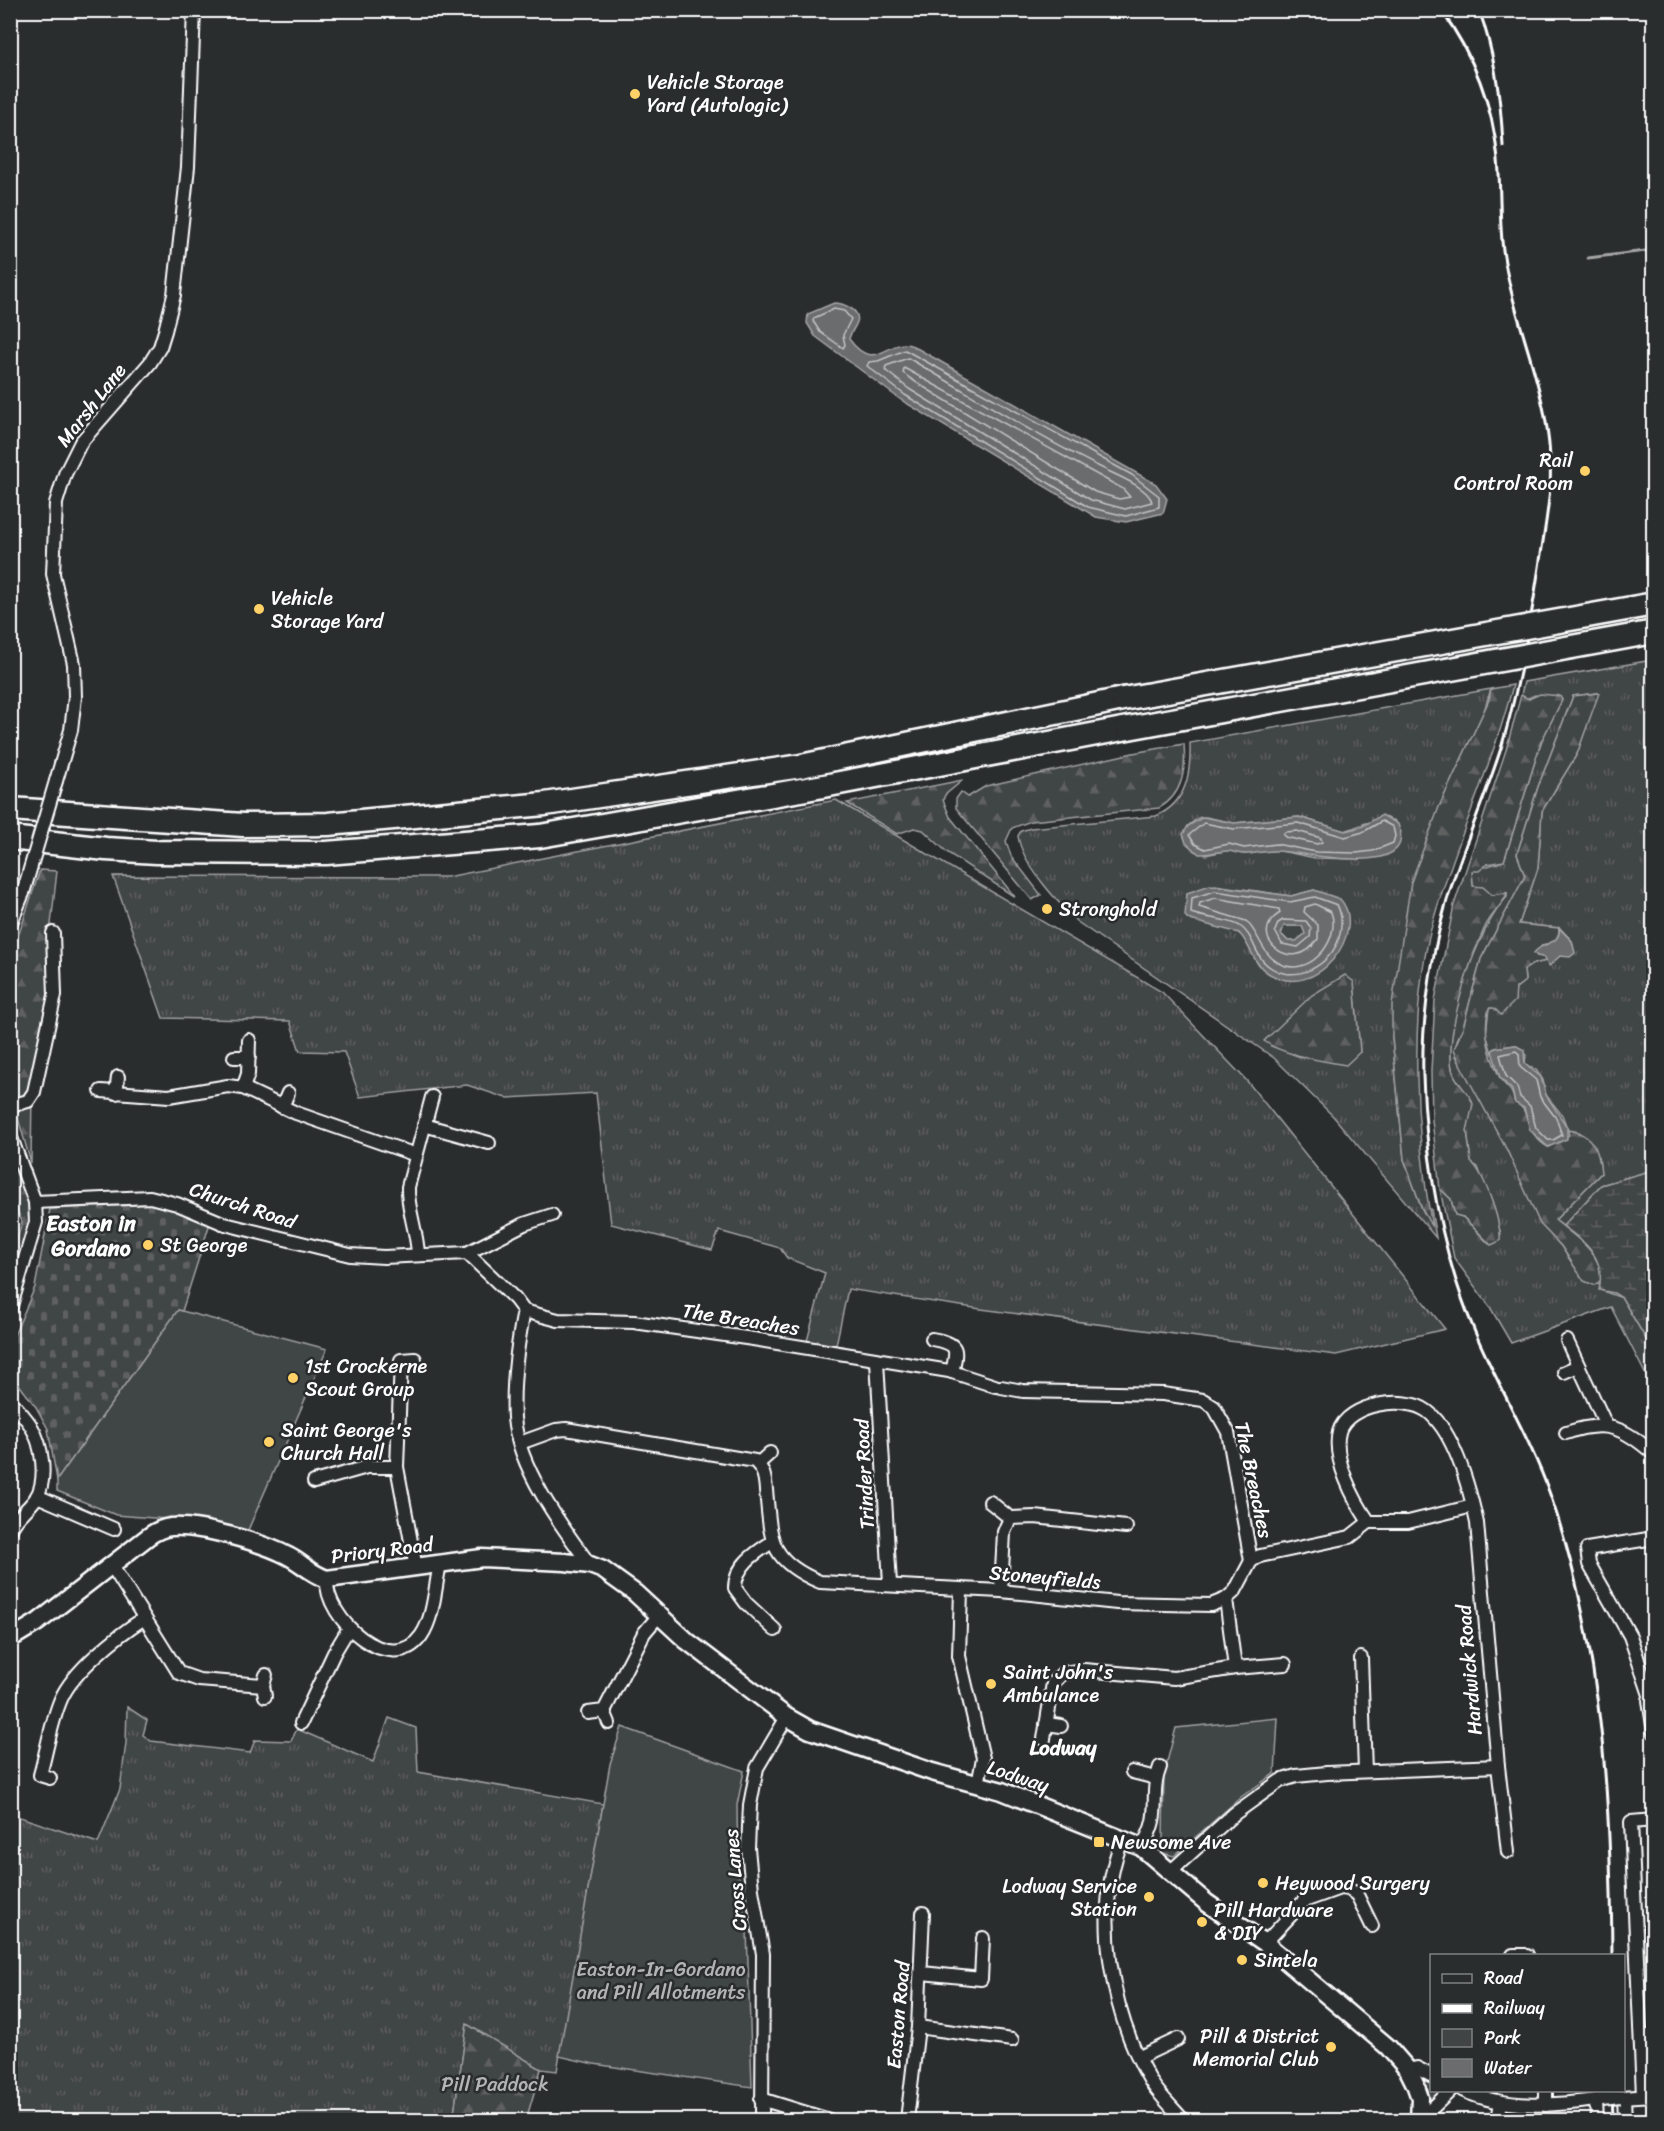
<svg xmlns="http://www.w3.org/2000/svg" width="1664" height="2131" font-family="Sriracha,sans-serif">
	<defs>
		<pattern id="grass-tufts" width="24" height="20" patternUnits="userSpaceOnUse" patternTransform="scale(1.5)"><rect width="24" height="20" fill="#414445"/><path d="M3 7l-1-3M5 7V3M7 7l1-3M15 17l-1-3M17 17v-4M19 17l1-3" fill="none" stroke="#5e6061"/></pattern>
		<pattern id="forest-firs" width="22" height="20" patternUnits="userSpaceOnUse" patternTransform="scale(1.5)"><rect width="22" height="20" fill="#414445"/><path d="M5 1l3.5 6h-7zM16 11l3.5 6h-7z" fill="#5e6061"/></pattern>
		<pattern id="wetland-marsh" width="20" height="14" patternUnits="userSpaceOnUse" patternTransform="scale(1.5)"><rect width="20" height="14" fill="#414445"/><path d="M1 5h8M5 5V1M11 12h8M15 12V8" fill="none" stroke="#5e6061"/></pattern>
		<pattern id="cemetery-stones" width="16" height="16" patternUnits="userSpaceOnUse" patternTransform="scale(1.5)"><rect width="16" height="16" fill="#414445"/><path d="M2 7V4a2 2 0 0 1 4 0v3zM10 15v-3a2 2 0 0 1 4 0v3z" fill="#5e6061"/></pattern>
	</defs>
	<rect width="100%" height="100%" fill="#2a2d2e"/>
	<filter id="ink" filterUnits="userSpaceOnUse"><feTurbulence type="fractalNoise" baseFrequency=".0167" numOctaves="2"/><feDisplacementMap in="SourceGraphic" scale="12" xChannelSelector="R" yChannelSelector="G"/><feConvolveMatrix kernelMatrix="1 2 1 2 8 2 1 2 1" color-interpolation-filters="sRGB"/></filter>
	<g filter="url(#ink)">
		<g fill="url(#grass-tufts)" stroke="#a0a2a2" stroke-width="1.5" fill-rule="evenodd">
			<path d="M1653,660v510l-52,15 -38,41 -8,-6 46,-47 -22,-41 -11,-2 -6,-15 -16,-20 -3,-15 -7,-10 -11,-6 1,-9 -11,-10 -20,3 -3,5 -6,-19 3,-26h5l20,-13 2,-7 9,-7 -1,-11 9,-6 13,-3 2,4 12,-9h7l5,-15 -12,-13 -41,-4 19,-56 4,-57 35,-57 21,-61 -25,3 -35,91 -21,67 8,22 -44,83 -18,69 -6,12 -1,16 51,94 34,74 20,22 23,35 10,4 7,-2 -1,7 22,8 31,53v38l-42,-82 -100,36 -21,-36 -36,-49 -14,-69 11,10 4,16 8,2 26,27 12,-10 -23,-67 -7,-4 -4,-32 5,-31c-8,-9 -18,-20 -20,-31 -9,-42 26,-142 55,-172v-4l-15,2 -19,-9 -1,-15 32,-10 37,-119 21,-42 -27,-5 -9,4 -5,-4 3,-13z"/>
			<path d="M1491,689l-7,22 -45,96 -47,230 12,122 18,50 9,16 -3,-16h3l5,29 -103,-122 -59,-58 -198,-137c-19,-20 -54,-57 -58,-85l3,-5 10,-3 125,-12c31,-13 35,-43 34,-73zM1206,817l28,6 65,-6 46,14 21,-8 28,-3 7,12 -7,18 -20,7 -18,2 -41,-1 -39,-8 -32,4 -15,-4 -23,5 -18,-29 10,-8zM1215,885l76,11 23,-6 28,12 5,15 -88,49 -16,-29 -8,-7 -48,-12v-25zM1354,982l6,70 -57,6 -32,-12z"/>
			<polygon points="836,800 1162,992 1247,1081 1445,1329 1336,1355 981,1309 848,1289 836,1345 807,1341 825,1273 787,1258 780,1248 719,1231 712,1250 611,1224 596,1093 506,1098 467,1085 360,1097 344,1052 300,1051 290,1021 163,1018 113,876 447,877"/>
			<polygon points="1284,926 1301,926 1305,929 1305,934 1296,941 1288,941 1281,934"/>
			<polygon points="127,1707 147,1720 143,1735 151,1741 250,1753 255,1740 291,1741 297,1729 373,1762 389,1718 416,1728 418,1772 603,1804 557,2071 541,2069 467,2025 453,2120 11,2120 11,1814 98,1843 120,1789 126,1743"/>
		</g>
		<g fill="url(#forest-firs)" stroke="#a0a2a2" stroke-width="1.5">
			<path d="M1513,685c-20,79 -56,154 -79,233 -27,92 -18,219 -2,309l-10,-18 -18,-50 -12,-122v-33l19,-122 28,-75 50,-107 2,-11z"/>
			<path d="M1599,693l-22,61 -35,57 -4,57 -19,56 40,4v9l-5,5 -12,3 -5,11 6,1 3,4 -13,3 -9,6 1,11 -9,7 -1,13 -14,14 -7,-7h-5c-7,23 1,49 11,70 5,10 13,10 14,23 18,9 10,33 34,46l21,-12 -1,-5c25,4 31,19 33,43l-46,47c21,18 43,29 48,59l-9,6 -10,-4 -23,-35 -21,-22 -33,-74 -46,-84 -7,-17 9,-21 18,-69 44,-83 -8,-22 21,-67 35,-91z"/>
			<path d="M1540,694l20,2 2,4 -21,42 -37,119 -17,3 -8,7h-7l1,15 10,1 9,8 15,-2c-3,11 -17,22 -22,34 -15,32 -40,107 -33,142 3,14 17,22 21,35l-6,27 4,31c13,10 31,62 29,79l-9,4 -28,-28 -8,-2 -4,-16 -11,-10 -8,-69 -1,-49 4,-71 19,-95 52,-155 15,-55 8,4z"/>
			<path d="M1184,744c2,25 -1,51 -25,64l-128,13 -19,7 -6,13 5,15 30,39 -9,5 -76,-92v-9l5,-7 7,5 18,-11 147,-33z"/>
			<polygon points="963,780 945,795 943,800 950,817 1015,897 948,853 923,830 914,828 897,834 847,803"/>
			<polygon points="40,870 57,871 50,933 52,994 32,1090 31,1163 11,1094 10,961"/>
			<path d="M1345,975l9,7 6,70 -14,13c-24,-4 -63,-10 -82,-24l48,-46z"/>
			<polygon points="11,1144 31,1211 32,1225 11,1298 11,1260 22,1222 11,1195"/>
			<polygon points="467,2024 541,2069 526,2120 453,2120"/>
			<polygon points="1422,2080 1431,2084 1432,2090 1441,2090 1430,2102 1427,2103"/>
		</g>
		<path fill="url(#wetland-marsh)" stroke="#a0a2a2" stroke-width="1.5" d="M1653,1170h1l-1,181 -31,-53 -8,-5 -15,-3c7,-32 -12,-46 -36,-64l38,-41z"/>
		<polygon fill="url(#cemetery-stones)" stroke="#a0a2a2" stroke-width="1.5" points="155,1204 210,1223 182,1311 178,1310 57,1480 48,1429 36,1407 11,1374 10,1345 35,1287 50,1209"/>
		<g fill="#414445" stroke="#a0a2a2" stroke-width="1.5">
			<polygon points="178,1310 327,1349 245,1537 179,1520 116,1515 57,1491 57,1480"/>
			<polygon points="1278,1718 1275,1773 1241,1797 1174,1856 1159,1852 1156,1846 1163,1841 1164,1773 1176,1728"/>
			<polygon points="622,1727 744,1771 737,1805 738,1870 747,1930 752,2087 594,2064 559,2056 610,1764"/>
		</g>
		<g fill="#6a6c6d" stroke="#a6a7a7" stroke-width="1.5" fill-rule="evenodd">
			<path d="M834,303c9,0 27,7 23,19 -2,6 -7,11 -8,17 27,37 40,-4 64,7l243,138 11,15 -4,14 -37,9 -30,-5 -195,-117 -86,-64 -8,-13 1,-9z"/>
			<path d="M1382,815l16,9c22,58 -98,27 -121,27 -11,-1 -22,3 -32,3 -7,0 -12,-3 -18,-3 -10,0 -18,4 -28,3l-13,-11 -3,-9 5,-8 15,-9 31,6 65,-6 46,14 16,-4z"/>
			<path d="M1210,885l81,11 23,-6 26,9c29,31 -23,105 -72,74 -16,-10 -17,-28 -29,-40l-49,-13 -5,-4 2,-23zM1284,926h18l3,8 -9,7h-8l-7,-7z"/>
			<path d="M1559,928l13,13 3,12 -5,4 -10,-1 -11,10 -6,-9 -6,-1 -3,-3c8,-12 27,-7 25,-25z"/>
			<polygon points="1515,1045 1524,1050 1525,1064 1541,1077 1546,1095 1567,1127 1567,1139 1548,1147 1530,1130 1524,1108 1515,1103 1512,1090 1500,1078 1492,1051 1495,1048"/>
		</g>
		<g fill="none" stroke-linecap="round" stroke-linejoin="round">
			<g stroke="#c3c4c5" stroke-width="1.5">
				<polygon points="834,309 844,311 851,319 843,335 845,345 843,348 820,332 813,321 814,318"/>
				<polygon points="905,350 1132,475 1159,496 1159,507 1126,516 1088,507 905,395 867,366 869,362 878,361"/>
				<path d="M908,358c66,38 131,80 200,113 13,6 41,18 44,31l-27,7 -34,-9 -182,-111 -24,-19 1,-4z"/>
				<polygon points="904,368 1123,489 1130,497 1119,499 1095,492 914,381 903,373"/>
				<polygon points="1382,821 1393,827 1395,836 1393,843 1373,851 1356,853 1316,852 1276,844 1244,848 1229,844 1205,849 1195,844 1189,835 1204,823 1234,829 1298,823 1345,837 1363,832"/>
				<polygon points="1285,832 1297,831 1321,838 1322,842 1317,844 1285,837 1283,834"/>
				<path d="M1215,891l75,11 25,-5 22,8c6,10 5,25 1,36 -11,29 -51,46 -75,20 -9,-11 -11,-27 -23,-35 -13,-8 -34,-7 -49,-13l1,-15z"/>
				<path d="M1215,898l64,11 1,4c-36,22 13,65 38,26v-14l-14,-13 1,-5 10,-3 16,8c11,29 -24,69 -54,50 -16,-10 -18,-29 -31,-41l-47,-14 1,-4z"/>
				<polygon points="1283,920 1306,921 1311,928 1310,937 1298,947 1282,944 1275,931 1278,923"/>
				<polygon points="1516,1051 1519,1054 1520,1067 1536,1080 1540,1097 1556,1118 1562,1135 1553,1140 1548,1140 1536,1128 1530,1106 1520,1097 1517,1087 1506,1076 1500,1055"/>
			</g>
			<polyline stroke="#a6a7a7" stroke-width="3" points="1588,258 1654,250"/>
			<defs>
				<g id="street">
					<polyline points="56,781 71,730 75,697 74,664 53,574 56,503 65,474 81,442 150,363 160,347 165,331 174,295 188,167 194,10"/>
					<polyline points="10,925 23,893"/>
					<polyline points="234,1057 249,1057"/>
					<polyline points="243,1088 248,1074 249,1040"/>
					<polyline points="101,1091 169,1096 228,1086 243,1088 296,1113 416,1155"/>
					<polyline points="116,1093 118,1077"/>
					<polyline points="10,1106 28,1101 34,1092 55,995 53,933"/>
					<polyline points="282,1107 288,1093"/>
					<polyline points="424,1125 489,1143"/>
					<polyline points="10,1135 35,1202 36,1222 10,1309"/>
					<polyline points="35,1202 150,1197 177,1204 225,1224 350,1255 384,1257 467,1253 515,1299 524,1311"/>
					<polyline points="467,1253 524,1224 552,1215"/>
					<path d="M418,1254c-1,-23 -11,-45 -10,-67l24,-90"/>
					<polyline points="524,1311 558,1320 634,1322 753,1339 949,1371 995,1386"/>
					<path d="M524,1311c-7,35 -12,72 -10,107 4,49 47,108 76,147"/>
					<path d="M932,1339c26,5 26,8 20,33"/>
					<polyline points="1567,1341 1606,1425"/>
					<polyline points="415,1359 401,1360 397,1467 416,1568"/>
					<polyline points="877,1361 890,1584"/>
					<polyline points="1564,1372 1578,1366"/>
					<polyline points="1001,1387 1023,1391 1163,1394 1203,1400 1214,1407 1228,1432 1251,1561"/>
					<path d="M10,1400c7,9 15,16 21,26 11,18 17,53 5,72 -8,12 -20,18 -26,33"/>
					<path d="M1566,1433c40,-14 57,-6 88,21"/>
					<path d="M520,1443l36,-13 10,-1 189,32c9,9 10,17 11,29 5,50 2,70 54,92l181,9 116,12 94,2 15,-6 9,-8 16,-30 9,-5 90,-19 19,-15"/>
					<polyline points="758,1464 770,1453"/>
					<polyline points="314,1482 367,1467 397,1467"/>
					<polyline points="37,1496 114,1529"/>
					<polyline points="990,1502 1010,1518"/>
					<path d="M1473,1506l-65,16h-39c-15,-22 -37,-63 -30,-90 8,-29 67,-37 88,-21 28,21 43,80 50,112l21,243 10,86"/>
					<path d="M772,1542c-17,11 -37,24 -37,46l11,15 29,27"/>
					<polyline points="112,1566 179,1673 199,1680 263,1685"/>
					<path d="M327,1579c-3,40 64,99 94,57 13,-18 14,-50 19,-72"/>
					<polyline points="961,1590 959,1656 983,1758 978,1785"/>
					<polyline points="1001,1591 1004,1532 1010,1518 1035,1517 1126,1527"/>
					<polyline points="1226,1599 1235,1668 1285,1664"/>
					<polyline points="1361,1658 1365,1771"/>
					<polyline points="1654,1691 1649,1700 1654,1732"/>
					<polyline points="1650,1695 1630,1636 1589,1564 1587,1549 1654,1538"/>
					<polyline points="265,1696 263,1685 266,1675"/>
					<polyline points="604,1711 609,1723"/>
					<polyline points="588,1713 604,1711 644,1633 660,1614"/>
					<polyline points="301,1723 334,1653 349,1628"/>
					<polyline points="1046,1724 1061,1726"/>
					<polyline points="1044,1739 1053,1683 1063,1673 1084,1670 1174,1678 1235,1668"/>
					<polyline points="1132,1772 1156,1778"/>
					<path d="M50,1778l-10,-3c7,-25 11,-53 21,-76 12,-28 57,-64 82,-80"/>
					<path d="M1123,1838c-31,74 -12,176 28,244 9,14 22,26 32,38"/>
					<path d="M1141,1847c23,-32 7,-50 19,-80"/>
					<polyline points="1171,1871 1234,1814 1280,1781 1296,1776 1327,1773 1498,1766"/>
					<polyline points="1265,1943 1304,1901 1340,1888 1349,1889 1357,1895 1372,1926"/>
					<polyline points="1513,1955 1527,1955"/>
					<polyline points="922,1973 981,1979 983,1938"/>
					<polyline points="918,2027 1012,2040"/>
					<polyline points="1641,2036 1654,2036"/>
					<polyline points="1140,2057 1178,2039"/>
					<polyline points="1408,2070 1417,2068 1432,2076"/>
					<path d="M1462,2090c43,20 94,16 140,9"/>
					<polyline points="1643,2095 1631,1822 1654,1820"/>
					<polyline points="1620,2097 1654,2095"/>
					<polyline points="1624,2097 1625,2120"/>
					<polyline points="761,2099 829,2120"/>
					<polyline points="1596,2100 1597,2120"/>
					<polyline points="1546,2105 1546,2090"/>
					<polyline points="762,2120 763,1954 752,1890 748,1848 750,1805 757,1768 787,1717"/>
					<polyline points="907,2120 918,2027 923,1913"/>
					<polyline points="1420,2120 1451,2090"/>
					<polyline points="1498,2120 1501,2102"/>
				</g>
				<path id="secondary" d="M10,1639l28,-17 111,-86c7,-5 13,-8 22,-9 26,-3 93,16 117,29 14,7 23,18 39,23l155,-21 83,4 25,3 13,5 32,23 52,48 100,76 23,13 122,42 70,19 139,56 66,56 58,40 123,104 20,23 7,14 5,14 -1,22"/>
				<g id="highway">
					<polyline points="10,809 243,825 328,824 545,804 801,766 1123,699"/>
					<polyline points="10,838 106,849 157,852 326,853 540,836 829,785 1128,728"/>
				</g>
			</defs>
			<use href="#street" stroke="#fff" stroke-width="16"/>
			<use href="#secondary" stroke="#fff" stroke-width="21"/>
			<use href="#highway" stroke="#fff" stroke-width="27"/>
			<use href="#street" stroke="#2a2d2e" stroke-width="12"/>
			<use href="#secondary" stroke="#2a2d2e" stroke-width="16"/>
			<use href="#highway" stroke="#2a2d2e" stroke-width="22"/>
			<g stroke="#fff" stroke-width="3">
				<path d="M1441,10c32,44 52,96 57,150 3,30 1,60 5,90 12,84 52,149 47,237 -2,27 -7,53 -11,80 -9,59 -20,120 -37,178 -14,45 -33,88 -48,133 -20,58 -33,137 -31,198 3,87 18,176 52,256 24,56 56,108 76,165 51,148 60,304 61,459"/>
				<path d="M1479,10c16,43 22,90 24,136"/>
				<polyline points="1612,2090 1613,2120"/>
			</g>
			<defs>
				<g id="street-bridge">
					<polyline points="23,893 56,781"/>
					<polyline points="1602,2099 1620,2097"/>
				</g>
				<g id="highway-bridge">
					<polyline points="1123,699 1654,604"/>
					<polyline points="1128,728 1654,632"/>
				</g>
			</defs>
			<use href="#street-bridge" stroke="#fff" stroke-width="16" stroke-linecap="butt"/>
			<use href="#highway-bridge" stroke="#fff" stroke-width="27" stroke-linecap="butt"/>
			<use href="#street-bridge" stroke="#2a2d2e" stroke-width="12"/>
			<use href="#highway-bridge" stroke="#2a2d2e" stroke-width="22"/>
		</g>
	</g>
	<g fill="#ffd166" stroke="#2a2d2e" stroke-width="2">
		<circle cx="635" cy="94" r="6"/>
		<circle cx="1585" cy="471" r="6"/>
		<circle cx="259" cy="609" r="6"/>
		<circle cx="1047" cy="909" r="6"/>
		<circle cx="148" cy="1245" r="6"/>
		<circle cx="293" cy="1378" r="6"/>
		<circle cx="269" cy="1442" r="6"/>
		<circle cx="991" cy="1684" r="6"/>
		<rect x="1093" y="1836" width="12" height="12" rx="3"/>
		<circle cx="1263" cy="1883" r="6"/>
		<circle cx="1149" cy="1897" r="6"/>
		<circle cx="1202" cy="1922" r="6"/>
		<circle cx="1242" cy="1960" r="6"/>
		<circle cx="1331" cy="2047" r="6"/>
	</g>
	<g text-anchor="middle" stroke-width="5" stroke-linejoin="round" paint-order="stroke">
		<g font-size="20" fill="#fff" stroke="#2a2d2e" text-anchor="start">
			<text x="647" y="89">Vehicle Storage<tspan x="647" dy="23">Yard (Autologic)</tspan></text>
			<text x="1573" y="467" text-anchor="end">Rail<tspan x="1573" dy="23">Control Room</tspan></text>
			<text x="271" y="605">Vehicle<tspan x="271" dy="23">Storage Yard</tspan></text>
			<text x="1059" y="916">Stronghold</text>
			<text x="160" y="1252">St George</text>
			<text x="305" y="1373">1st Crockerne<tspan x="305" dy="23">Scout Group</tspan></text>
			<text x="281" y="1437">Saint George's<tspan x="281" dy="23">Church Hall</tspan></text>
			<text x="1003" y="1679">Saint John's<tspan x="1003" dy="23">Ambulance</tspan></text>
			<text x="1111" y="1849">Newsome Ave</text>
			<text x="1275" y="1890">Heywood Surgery</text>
			<text x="1137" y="1893" text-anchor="end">Lodway Service<tspan x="1137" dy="23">Station</tspan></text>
			<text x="1214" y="1917">Pill Hardware<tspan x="1214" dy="23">&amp; DIY</tspan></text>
			<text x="1254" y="1967">Sintela</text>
			<text x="1319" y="2043" text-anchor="end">Pill &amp; District<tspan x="1319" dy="23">Memorial Club</tspan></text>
		</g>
		<g font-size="20" fill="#fff" stroke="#2a2d2e">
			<text transform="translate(91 405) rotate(-52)" y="7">Marsh Lane</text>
			<text transform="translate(243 1205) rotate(18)" y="7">Church Road</text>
			<text transform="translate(741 1319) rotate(9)" y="7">The Breaches</text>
			<text transform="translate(864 1474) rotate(-93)" y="7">Trinder Road</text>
			<text transform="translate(1254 1480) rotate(78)" y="7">The Breaches</text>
			<text transform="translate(382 1550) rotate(-7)" y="7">Priory Road</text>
			<text transform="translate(1045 1577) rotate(5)" y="7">Stoneyfields</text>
			<text transform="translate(1469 1670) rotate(-95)" y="7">Hardwick Road</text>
			<text transform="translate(1018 1776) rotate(18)" y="7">Lodway</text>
			<text transform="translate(735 1880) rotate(-95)" y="7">Cross Lanes</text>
			<text transform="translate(898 2015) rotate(-85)" y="7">Easton Road</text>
		</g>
		<g font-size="20" fill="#b3b4b5" stroke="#2a2d2e">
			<text x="661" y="1976">Easton-In-Gordano<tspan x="661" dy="23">and Pill Allotments</tspan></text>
			<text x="495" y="2091">Pill Paddock</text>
		</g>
		<g font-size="21" font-weight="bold" fill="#fff" stroke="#2a2d2e">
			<text x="1063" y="1755">Lodway</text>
		</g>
		<g font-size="22" font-weight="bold" fill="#fff" stroke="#2a2d2e">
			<text x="91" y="1231">Easton in<tspan x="91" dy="25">Gordano</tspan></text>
		</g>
	</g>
	<rect width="1664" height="2131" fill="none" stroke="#2a2d2e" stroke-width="36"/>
	<rect x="18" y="18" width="1628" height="2095" fill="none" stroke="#fff" stroke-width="2" filter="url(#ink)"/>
	<rect x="1430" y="1954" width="195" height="138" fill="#2a2d2e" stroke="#7f8182" stroke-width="1.5"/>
	<rect x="1442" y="1974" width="30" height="9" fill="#2a2d2e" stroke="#7f8182" stroke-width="1.5"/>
	<text x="1484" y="1984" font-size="18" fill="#ffffff">Road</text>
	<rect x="1442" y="2004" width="30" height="9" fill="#ffffff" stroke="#7f8182" stroke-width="1.5"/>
	<text x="1484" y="2014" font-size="18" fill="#ffffff">Railway</text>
	<rect x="1442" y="2029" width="30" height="18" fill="#414445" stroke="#7f8182" stroke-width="1.5"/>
	<text x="1484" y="2044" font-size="18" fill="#ffffff">Park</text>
	<rect x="1442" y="2059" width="30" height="18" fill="#6a6c6d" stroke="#7f8182" stroke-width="1.5"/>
	<text x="1484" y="2074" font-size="18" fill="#ffffff">Water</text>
</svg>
